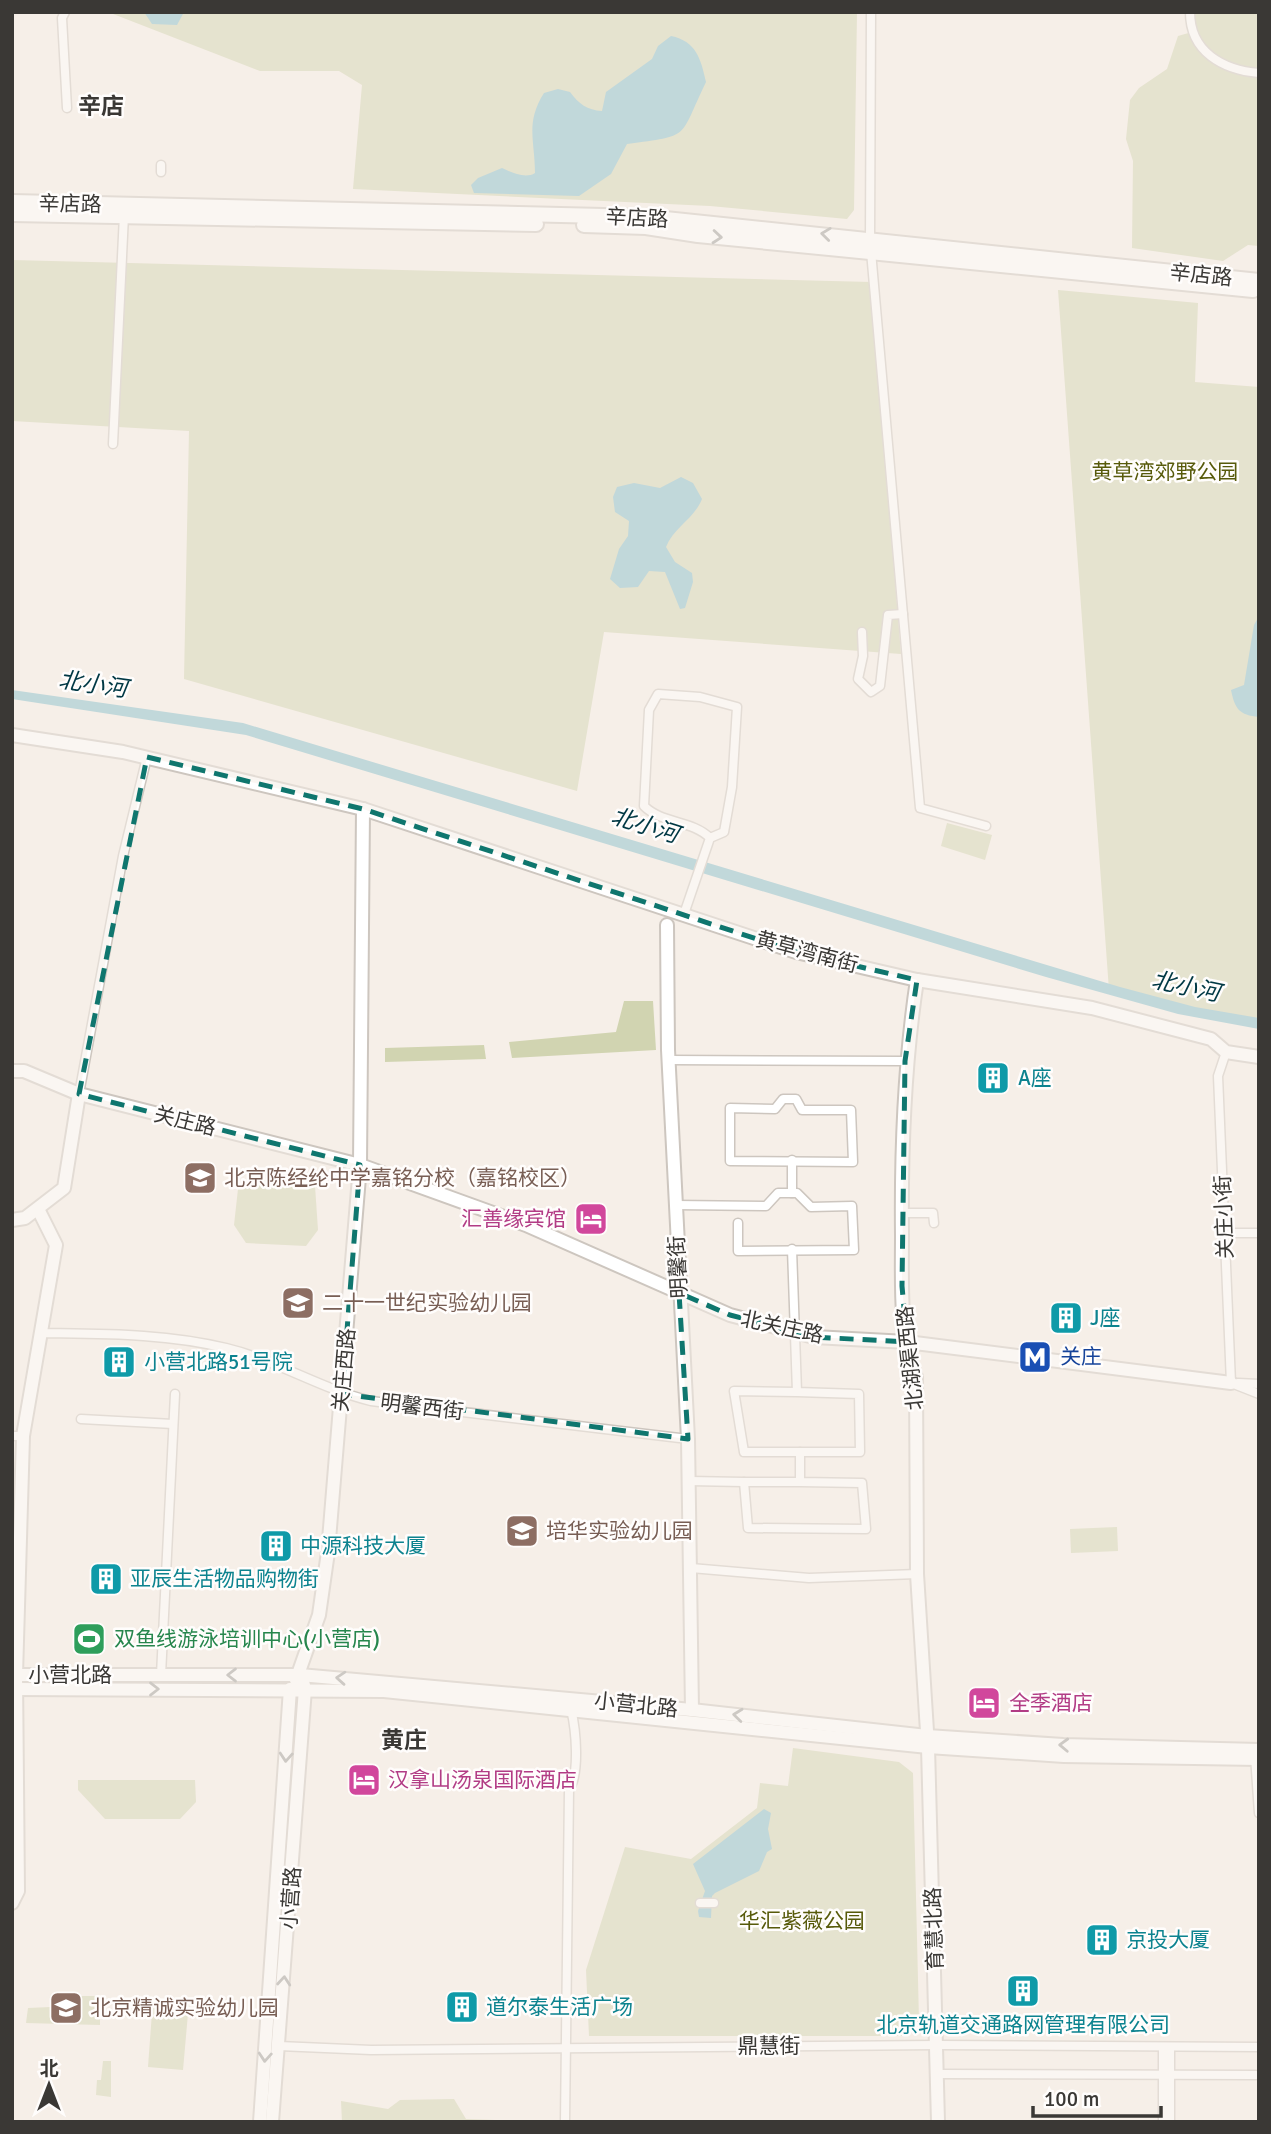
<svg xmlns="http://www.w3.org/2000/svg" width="1271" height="2134" font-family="Signika,'Noto Sans SC',sans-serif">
	<rect width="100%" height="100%" fill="#f6efe8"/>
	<g fill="#d1d4b1">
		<polygon points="108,12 857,12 854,210 847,219 710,206 353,189 362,85 339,71 260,71"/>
		<polygon points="1190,12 1259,12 1259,246 1248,245 1223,261 1132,248 1133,161 1126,139 1130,100 1139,88 1167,69 1178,36 1192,32"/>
		<polygon points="12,260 871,282 901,654 604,632 577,791 184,679 189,431 12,421"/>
		<polygon points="1058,290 1198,303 1195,382 1259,387 1259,1022 1109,990"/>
		<polygon points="947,823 992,835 985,860 941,846"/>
		<polygon points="624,1001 653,1001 656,1050 512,1058 509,1042 616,1032"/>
		<polygon points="484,1045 486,1059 385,1062 385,1048"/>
		<polygon points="257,1171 298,1176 315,1186 318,1230 306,1246 246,1243 234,1225 238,1189"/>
		<polygon points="1117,1527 1118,1551 1071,1553 1070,1529"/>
		<polygon points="793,1748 899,1762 913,1773 919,2021 902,2036 589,2036 586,1970 625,1847 691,1859 757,1808 760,1783 788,1786"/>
		<polygon points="78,1780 195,1780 196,1802 180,1819 105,1819 78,1790"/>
		<polygon points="53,1996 100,1996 100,2025 26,2023 28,2008 51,2007"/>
		<polygon points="153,1999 189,2002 183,2070 148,2067"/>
		<polygon points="103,2061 111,2061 111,2097 96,2095 97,2080 101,2080"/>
		<polygon points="454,2099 466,2119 550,2122 342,2122 341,2101 388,2109 400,2100"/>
	</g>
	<g fill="#81bccb">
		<polygon points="144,12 184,12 177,25 152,24"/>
		<path d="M671,36c25,5 30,23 35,46 -28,58 -14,53 -79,62l-16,30 -32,22 -105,-3 -3,-8 7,-7 24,-10c10,5 24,11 33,5 0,-32 -10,-50 9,-80l14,-4 12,3c9,12 17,18 32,19l4,-19 46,-33 6,-13z"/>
		<path d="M681,477l12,6 9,16c-8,20 -28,28 -36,48l9,15 17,11 1,9 -8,26 -5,1 -15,-37 -16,-1 -11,16 -18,1 -10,-9 9,-30 9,-13 1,-15 -14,-9 -2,-15 4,-10 17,-4 26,5z"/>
		<path d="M1259,616v101c-20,-2 -24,-8 -28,-27l13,-5 10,-60z"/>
		<polygon points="12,690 243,723 1120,987 1195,1007 1259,1018 1259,1029 1178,1014 1046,977 246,735 12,699"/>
		<polygon points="764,1809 771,1813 768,1829 772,1849 767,1852 759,1871 715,1893 712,1896 711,1918 699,1917 698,1911 705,1891 693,1864"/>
	</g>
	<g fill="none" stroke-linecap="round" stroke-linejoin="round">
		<defs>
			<g id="street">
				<polyline points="65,12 62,18 67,108"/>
				<polyline points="871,12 870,240 920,808 986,826"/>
				<path d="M1190,12c0,40 33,58 69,61"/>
				<polyline points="161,172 161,165"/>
				<polyline points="113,444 124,215"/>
				<polyline points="862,632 863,656 858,679 871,692 880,686 888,615 903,614"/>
				<path d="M684,914l26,-76 14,-6 8,-45 5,-80 -37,-10 -42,-3 -9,16 -5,96c18,18 48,14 66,32"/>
				<polyline points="1226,1052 1218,1076 1231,1383"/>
				<polyline points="669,1060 905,1061"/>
				<polyline points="79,1094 123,856 147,757"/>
				<polygon points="783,1099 796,1099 802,1110 851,1110 853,1162 730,1161 730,1108 775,1109"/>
				<polyline points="792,1193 792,1160"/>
				<polyline points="675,1205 766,1206 778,1193 797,1193 811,1207 852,1206 854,1250 738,1251 738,1223"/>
				<polyline points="902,1213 933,1213 934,1223"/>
				<polyline points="1224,1233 1259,1233"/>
				<polyline points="792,1249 797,1392 734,1391 744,1452 860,1452 859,1394 797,1392"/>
				<path d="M40,1333c63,1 124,0 186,15 50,12 95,41 145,53l317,38"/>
				<polyline points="1231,1383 1259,1394"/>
				<polyline points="1238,1383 1259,1384"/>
				<polyline points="81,1419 173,1424"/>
				<polyline points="12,1436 23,1436"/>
				<polyline points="800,1452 800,1482 744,1482 748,1528 866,1529 862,1483 800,1482"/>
				<polyline points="689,1481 744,1482"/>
				<polyline points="691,1568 809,1578 917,1574"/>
				<polyline points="161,1675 175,1394"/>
				<polyline points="1255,1756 1259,1813"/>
				<polyline points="700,1903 714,1903"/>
				<polyline points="279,2046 371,2050 938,2045 1259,2047"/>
				<polyline points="1170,2047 1170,2122"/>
				<polyline points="938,2074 1256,2075"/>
				<path d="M565,2122l4,-332c11,-17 7,-60 2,-81"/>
				<polyline points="1163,2122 1163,2047"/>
			</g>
			<g id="secondary">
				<polyline points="12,735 123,752 363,809 796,952 917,980 1092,1008 1211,1039 1226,1052 1259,1057"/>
				<polyline points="667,925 668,1050 688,1439 692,1710"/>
				<path d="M917,980c-13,86 -16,168 -15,255 0,47 -3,99 14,142l1,197 11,173 10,375"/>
				<polyline points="12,1071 24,1071 79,1094 360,1165 526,1225 730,1315 814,1337 907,1342 1231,1383"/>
				<polyline points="12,1220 25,1218 64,1188 79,1094"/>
				<polyline points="12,1675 300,1675 692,1710 927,1736 1063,1745 1259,1750"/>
				<polyline points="296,1680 319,1615 328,1552 360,1165 363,809"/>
				<polyline points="12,1689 384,1691 928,1747 1064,1756 1259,1759"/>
				<polyline points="12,1903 18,1891 16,1675 23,1436 56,1245 38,1209"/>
				<polyline points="260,2122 290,1689"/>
				<polyline points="272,2122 305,1689 303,1682"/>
			</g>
			<g id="primary">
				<polyline points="12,202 646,217 1259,281"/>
				<polyline points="12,214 536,224"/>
				<polyline points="584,225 646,227 698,235 1253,290"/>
			</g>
		</defs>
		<use href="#street" stroke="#cdc6bf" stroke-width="11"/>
		<use href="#secondary" stroke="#cdc6bf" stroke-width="16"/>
		<use href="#primary" stroke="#cdc6bf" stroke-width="18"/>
		<use href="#street" stroke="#fff" stroke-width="8"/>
		<use href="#secondary" stroke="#fff" stroke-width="12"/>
		<use href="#primary" stroke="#fff" stroke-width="14"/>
	</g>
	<defs><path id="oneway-chevron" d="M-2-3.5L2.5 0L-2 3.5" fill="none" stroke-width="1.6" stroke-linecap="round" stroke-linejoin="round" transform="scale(1.75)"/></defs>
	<g stroke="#9c9c9a">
		<use href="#oneway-chevron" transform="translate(826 234) rotate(-173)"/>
		<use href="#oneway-chevron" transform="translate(717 237) rotate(5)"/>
		<use href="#oneway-chevron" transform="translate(232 1675) rotate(180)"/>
		<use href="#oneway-chevron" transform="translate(341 1678) rotate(-176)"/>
		<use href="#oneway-chevron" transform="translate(154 1689)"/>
		<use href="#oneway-chevron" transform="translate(738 1715) rotate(-174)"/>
		<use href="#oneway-chevron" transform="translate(1064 1745) rotate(-178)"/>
		<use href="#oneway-chevron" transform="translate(286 1757) rotate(94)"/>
		<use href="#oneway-chevron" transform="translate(284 1981) rotate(-85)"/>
		<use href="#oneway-chevron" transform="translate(265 2057) rotate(94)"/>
	</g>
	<path d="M0 0H1271V2134H0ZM147,757l216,52 433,143 121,28 -12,81 -3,225 5,56 -93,-5 -84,-22 -51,-22 9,146 -346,-45 18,-229 -281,-71z" fill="#f6efe8" fill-opacity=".55" fill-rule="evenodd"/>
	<path fill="none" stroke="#0f766e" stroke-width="5" stroke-dasharray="14 9" stroke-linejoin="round" d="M147,757l216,52 433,143 121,28 -12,81 -3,225 5,56 -93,-5 -84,-22 -51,-22 9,146 -346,-45 18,-229 -281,-71z"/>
	<defs>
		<symbol id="building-square" viewBox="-11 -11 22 22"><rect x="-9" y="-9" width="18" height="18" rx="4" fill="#0f9aa8" stroke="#fffdfc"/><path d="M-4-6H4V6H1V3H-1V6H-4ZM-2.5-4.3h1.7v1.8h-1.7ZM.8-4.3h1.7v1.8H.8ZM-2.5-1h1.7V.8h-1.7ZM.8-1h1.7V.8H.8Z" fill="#fff"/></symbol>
		<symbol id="school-square" viewBox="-11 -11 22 22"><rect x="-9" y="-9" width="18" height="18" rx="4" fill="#8d6e63" stroke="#fffdfc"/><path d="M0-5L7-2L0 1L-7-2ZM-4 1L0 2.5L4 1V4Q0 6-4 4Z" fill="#fff"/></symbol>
		<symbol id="hotel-square" viewBox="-11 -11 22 22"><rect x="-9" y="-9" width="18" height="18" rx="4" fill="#d1479c" stroke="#fffdfc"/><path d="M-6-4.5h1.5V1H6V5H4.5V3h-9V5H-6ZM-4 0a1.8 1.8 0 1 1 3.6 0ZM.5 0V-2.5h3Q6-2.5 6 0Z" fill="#fff"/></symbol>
		<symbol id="metro-square" viewBox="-11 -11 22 22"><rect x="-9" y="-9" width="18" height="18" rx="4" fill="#1a4fb4" stroke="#fffdfc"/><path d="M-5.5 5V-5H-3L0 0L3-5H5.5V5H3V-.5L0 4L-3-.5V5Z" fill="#fff"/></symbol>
		<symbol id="stadium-square" viewBox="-11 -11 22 22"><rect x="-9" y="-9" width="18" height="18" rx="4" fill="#2e9e5b" stroke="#fffdfc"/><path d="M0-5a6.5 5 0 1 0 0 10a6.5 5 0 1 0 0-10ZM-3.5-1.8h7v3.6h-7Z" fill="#fff"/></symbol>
	</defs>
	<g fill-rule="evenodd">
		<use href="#building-square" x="974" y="1059" width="38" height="38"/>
		<use href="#school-square" x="181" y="1159" width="38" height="38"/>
		<use href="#hotel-square" x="572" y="1200" width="38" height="38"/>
		<use href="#school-square" x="279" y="1284" width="38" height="38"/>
		<use href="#building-square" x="1047" y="1299" width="38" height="38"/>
		<use href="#metro-square" x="1016" y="1338" width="38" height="38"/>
		<use href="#building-square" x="100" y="1343" width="38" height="38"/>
		<use href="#school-square" x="503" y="1512" width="38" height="38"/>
		<use href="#building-square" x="257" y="1527" width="38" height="38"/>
		<use href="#building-square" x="87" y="1560" width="38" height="38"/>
		<use href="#stadium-square" x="70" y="1620" width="38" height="38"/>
		<use href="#hotel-square" x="965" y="1684" width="38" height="38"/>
		<use href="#hotel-square" x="345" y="1761" width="38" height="38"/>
		<use href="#building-square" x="1083" y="1921" width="38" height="38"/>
		<use href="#building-square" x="1004" y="1972" width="38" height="38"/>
		<use href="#building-square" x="443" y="1988" width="38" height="38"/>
		<use href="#school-square" x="47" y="1989" width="38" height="38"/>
	</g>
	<g text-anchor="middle" stroke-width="5" stroke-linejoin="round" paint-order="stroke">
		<g font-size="21" fill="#3a3835" stroke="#fffdfc">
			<text transform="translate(70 204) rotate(1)" y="7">辛店路</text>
			<text transform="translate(637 218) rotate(3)" y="7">辛店路</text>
			<text transform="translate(1201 275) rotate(6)" y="7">辛店路</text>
			<text transform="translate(807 952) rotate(15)" y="7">黄草湾南街</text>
			<text transform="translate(185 1121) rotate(14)" y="7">关庄路</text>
			<text transform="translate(1224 1217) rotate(-92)" y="7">关庄小街</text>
			<text transform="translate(678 1267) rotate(-93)" y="7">明馨街</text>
			<text transform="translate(782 1327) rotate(12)" y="7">北关庄路</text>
			<text transform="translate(910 1358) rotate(-96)" y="7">北湖渠西路</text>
			<text transform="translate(344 1370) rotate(-85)" y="7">关庄西路</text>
			<text transform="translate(422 1407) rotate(7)" y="7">明馨西街</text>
			<text x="70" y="1682">小营北路</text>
			<text transform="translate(636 1705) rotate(6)" y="7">小营北路</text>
			<text transform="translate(291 1898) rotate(-86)" y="7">小营路</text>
			<text transform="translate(934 1929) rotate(-92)" y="7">育慧北路</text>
			<text x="769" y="2053">鼎慧街</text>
		</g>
		<g font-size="21" fill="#575a0a" stroke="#fffdfc">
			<text x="1165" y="479">黄草湾郊野公园</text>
			<text x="802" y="1928">华汇紫薇公园</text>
		</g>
		<g font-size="21" fill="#0d838f" stroke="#fffdfc" text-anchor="start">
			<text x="1018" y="1085">A座</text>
			<text x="1090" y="1325">J座</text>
			<text x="144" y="1369">小营北路51号院</text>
			<text x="300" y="1553">中源科技大厦</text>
			<text x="130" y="1586">亚辰生活物品购物街</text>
			<text x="1126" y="1947">京投大厦</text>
			<text x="486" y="2014">道尔泰生活广场</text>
			<text x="1023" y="2032" text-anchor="middle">北京轨道交通路网管理有限公司</text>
		</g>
		<g font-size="21" fill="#785e54" stroke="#fffdfc" text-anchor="start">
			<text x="224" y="1185">北京陈经纶中学嘉铭分校（嘉铭校区）</text>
			<text x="322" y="1310">二十一世纪实验幼儿园</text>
			<text x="546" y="1538">培华实验幼儿园</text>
			<text x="90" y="2015">北京精诚实验幼儿园</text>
		</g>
		<g font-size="21" fill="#b23c85" stroke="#fffdfc" text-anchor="start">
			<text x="566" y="1226" text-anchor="end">汇善缘宾馆</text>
			<text x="1009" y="1710">全季酒店</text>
			<text x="388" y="1787">汉拿山汤泉国际酒店</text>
		</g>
		<g font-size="21" fill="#164399" stroke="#fffdfc" text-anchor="start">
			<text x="1060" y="1364">关庄</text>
		</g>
		<g font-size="21" fill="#27864d" stroke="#fffdfc" text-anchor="start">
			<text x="114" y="1646">双鱼线游泳培训中心(小营店)</text>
		</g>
		<g font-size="23" font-weight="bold" fill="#3a3835" stroke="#fffdfc">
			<text x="101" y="114">辛店</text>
			<text x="404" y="1748">黄庄</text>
		</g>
		<g font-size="23" font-style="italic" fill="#003844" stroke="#fffdfc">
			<text transform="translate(93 684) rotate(8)" y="8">北小河</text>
			<text transform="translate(645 825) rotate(17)" y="8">北小河</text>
			<text transform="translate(1186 986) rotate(12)" y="8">北小河</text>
		</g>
	</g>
	<rect width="1271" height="2134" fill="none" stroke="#3a3835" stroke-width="28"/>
	<g transform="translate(49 2085)" stroke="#fffdfc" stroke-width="5" paint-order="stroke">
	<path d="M0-5L12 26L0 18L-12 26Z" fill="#3a3835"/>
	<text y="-10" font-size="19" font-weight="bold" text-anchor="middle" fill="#3a3835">北</text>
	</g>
	<path d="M1033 2106v10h128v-10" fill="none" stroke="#3a3835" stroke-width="3.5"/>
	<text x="1044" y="2106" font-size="21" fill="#3a3835" stroke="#fffdfc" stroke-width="5" paint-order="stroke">100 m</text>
</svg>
